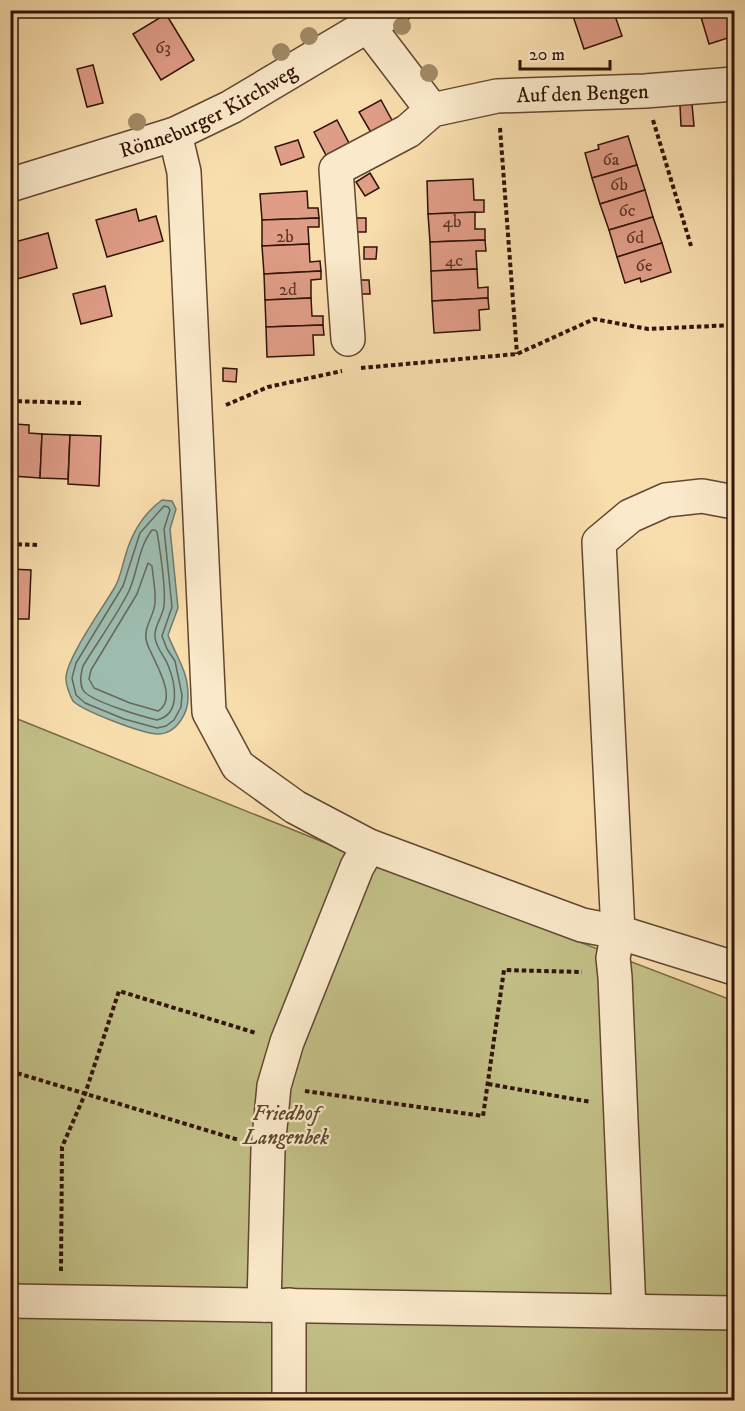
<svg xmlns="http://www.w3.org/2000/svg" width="745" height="1411" font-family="'IM FELL DW Pica',serif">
	<rect width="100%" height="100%" fill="#f8ddad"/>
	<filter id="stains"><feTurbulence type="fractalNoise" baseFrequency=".00333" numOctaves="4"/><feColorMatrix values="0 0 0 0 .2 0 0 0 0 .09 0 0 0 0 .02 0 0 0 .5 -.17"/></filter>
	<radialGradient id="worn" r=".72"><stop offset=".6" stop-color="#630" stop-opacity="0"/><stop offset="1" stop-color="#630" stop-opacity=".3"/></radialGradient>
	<polygon fill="#c2bf86" stroke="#7a6946" stroke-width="1.5" points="10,716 430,885 734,1001 734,1400 11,1400"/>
	<path fill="#9dbbae" stroke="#72786b" stroke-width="1.5" d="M162,500l10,1 4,8 -6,20 8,79 -10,27c8,21 20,36 20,60 1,17 -11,39 -30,39 -15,0 -75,-23 -85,-33 -3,-5 -7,-16 -7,-22 -1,-19 38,-73 49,-92 5,-9 7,-20 10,-30 6,-22 18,-43 37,-57z"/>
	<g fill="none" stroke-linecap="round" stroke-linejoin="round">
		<g stroke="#67675a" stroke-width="1.5">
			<polygon points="164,506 168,507 170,510 164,529 172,607 162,636 167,649 175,661 182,695 181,707 174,720 166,726 157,728 124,719 85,703 76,695 72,678 76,663 123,586 140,533"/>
			<path d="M152,530h3l2,2c3,18 9,57 7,74 -1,10 -10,20 -9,30 0,11 9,19 13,29 7,17 14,49 -11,55 -13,-3 -68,-19 -74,-30 -4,-8 -2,-16 0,-24 15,-25 33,-49 46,-75 9,-20 9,-43 23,-61z"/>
			<path d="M148,563l4,3c1,12 4,25 3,37 -1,14 -13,25 -8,40 5,16 33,55 11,68l-28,-8 -36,-15 -5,-9 2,-9 46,-76z"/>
		</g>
	</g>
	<g fill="#df9c86" stroke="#311307" stroke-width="1.5">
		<polygon points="571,10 613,10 622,36 584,49"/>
		<polygon points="704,10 734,10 734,36 709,44 701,17 705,16"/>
		<polygon points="166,14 194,60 161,80 133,34"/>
		<polygon points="93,65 103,103 87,107 77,69"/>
		<polygon points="381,100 394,124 373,136 359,112"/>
		<polygon points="692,104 694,126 681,126 680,105"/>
		<polygon points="337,120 351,147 328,159 314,132"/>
		<polygon points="628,136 637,165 592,178 585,153 599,149 598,145"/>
		<polygon points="298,140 304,157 281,165 275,147"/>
		<polygon points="637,165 645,190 600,204 592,178"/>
		<polygon points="370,173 379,188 365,196 356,182"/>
		<polygon points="473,179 474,200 484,200 484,212 428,214 427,181"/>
		<polygon points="645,190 653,217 609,230 600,204"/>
		<polygon points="307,191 308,208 318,208 319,218 262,220 260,194"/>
		<polygon points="136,209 139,221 156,216 163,241 107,257 96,220"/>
		<polygon points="475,212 475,229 485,229 485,240 430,242 428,214"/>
		<polygon points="653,217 662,243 617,257 609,230"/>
		<polygon points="319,218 319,227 308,227 309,244 262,246 262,220"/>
		<rect x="352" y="218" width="14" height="14"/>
		<polygon points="48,233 57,268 10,281 11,243"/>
		<polygon points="485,240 486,251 476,251 477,269 431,271 430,242"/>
		<polygon points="662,243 671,272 641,282 640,278 625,283 617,257"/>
		<polygon points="309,244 310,262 320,261 321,271 264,274 262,246"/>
		<polygon points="364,247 377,247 376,259 364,259"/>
		<polygon points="477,269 478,288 488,287 488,298 432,301 431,271"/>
		<polygon points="321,271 321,279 311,280 311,298 265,300 264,274"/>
		<polygon points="358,280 369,280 370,294 358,294"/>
		<polygon points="105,286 112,316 81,324 73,294"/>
		<polygon points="311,298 312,316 323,316 323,325 266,327 265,300"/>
		<polygon points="488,298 489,309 479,310 480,330 434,333 432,301"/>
		<polygon points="323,325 324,335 313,335 314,355 267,357 266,327"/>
		<polygon points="223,368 237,369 236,382 223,381"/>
		<polygon points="14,424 29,425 29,433 42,434 40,478 12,476"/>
		<polygon points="10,432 14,432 12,476 10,476"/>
		<polygon points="42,434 70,435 68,479 40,478"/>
		<polygon points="70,435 101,436 99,486 68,484"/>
		<polygon points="10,569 31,570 29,619 10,619"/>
	</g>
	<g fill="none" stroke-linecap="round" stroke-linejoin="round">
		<defs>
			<g id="minor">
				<polyline points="368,26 432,110"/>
				<polyline points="175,134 184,172 209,712 238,766 295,807 369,846 582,925 618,932 734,968"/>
				<path id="s1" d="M10,185l165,-51 56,-27 163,-97"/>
				<path id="s2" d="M348,339l-12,-170 72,-38 24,-21 65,-14 148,-5 89,-7"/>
				<polyline points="10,1301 734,1313"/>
				<polyline points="264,1305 268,1149 274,1086 287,1042 357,867 369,846"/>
				<polyline points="289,1305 289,1400"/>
				<polyline points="629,1311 615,977 613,958 618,932 599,542 630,516 666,500 702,496 734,502"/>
			</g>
		</defs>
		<use href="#minor" stroke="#634630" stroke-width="36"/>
		<g stroke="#311307" stroke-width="4" stroke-dasharray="4.5 3" stroke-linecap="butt">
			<polyline points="653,120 691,246"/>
			<polyline points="500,128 517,354"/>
			<polyline points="361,368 517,354 594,319 648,329 734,325"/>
			<polyline points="10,401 81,403"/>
			<polyline points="226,405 268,387 342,371"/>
			<polyline points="10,544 38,545"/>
			<polyline points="10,1071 239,1140"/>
			<polyline points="488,1084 591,1102"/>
			<polyline points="305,1091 483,1116 504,970 582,972"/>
			<polyline points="61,1271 62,1147 85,1094 119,991 256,1033"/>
		</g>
		<use href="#minor" stroke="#fae9ca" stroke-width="33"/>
	</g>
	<g fill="#a28a67">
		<circle cx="402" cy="26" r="9"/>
		<circle cx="309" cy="36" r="9"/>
		<circle cx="281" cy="52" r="9"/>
		<circle cx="429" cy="73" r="9"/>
		<circle cx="137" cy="122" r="9"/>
	</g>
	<g text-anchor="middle" stroke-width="4.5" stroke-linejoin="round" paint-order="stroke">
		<g font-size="18" fill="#5c3527">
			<text x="163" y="53">63</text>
			<text x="611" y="165">6a</text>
			<text x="619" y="190">6b</text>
			<text x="627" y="216">6c</text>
			<text x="452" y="227">4b</text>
			<text x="285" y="242">2b</text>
			<text x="635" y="243">6d</text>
			<text x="454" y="266">4c</text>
			<text x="644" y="271">6e</text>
			<text x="288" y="295">2d</text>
		</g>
		<g font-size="21" fill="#311307" stroke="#fae9ca">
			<text dy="7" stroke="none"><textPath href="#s2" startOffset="436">Auf den Bengen</textPath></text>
			<text dy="7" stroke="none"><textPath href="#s1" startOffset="212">Rönneburger Kirchweg</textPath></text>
		</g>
		<g font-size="21" font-style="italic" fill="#5c472d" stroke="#fae9ca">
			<text x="286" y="1120">Friedhof<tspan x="286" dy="24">Langenbek</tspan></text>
		</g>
	</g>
	<rect width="745" height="1411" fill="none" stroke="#f8ddad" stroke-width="36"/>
	<rect x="12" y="12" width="721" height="1387" fill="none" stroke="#311307" stroke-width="3"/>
	<rect x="18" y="18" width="709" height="1375" fill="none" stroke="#311307" stroke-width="1.5"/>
	<path d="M520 60v9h90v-9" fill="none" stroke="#311307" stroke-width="3"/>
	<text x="529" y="60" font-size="18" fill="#311307" stroke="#fae9ca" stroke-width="4.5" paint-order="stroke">20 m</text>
	<rect width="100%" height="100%" filter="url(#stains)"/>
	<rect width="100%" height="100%" fill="url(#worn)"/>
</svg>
